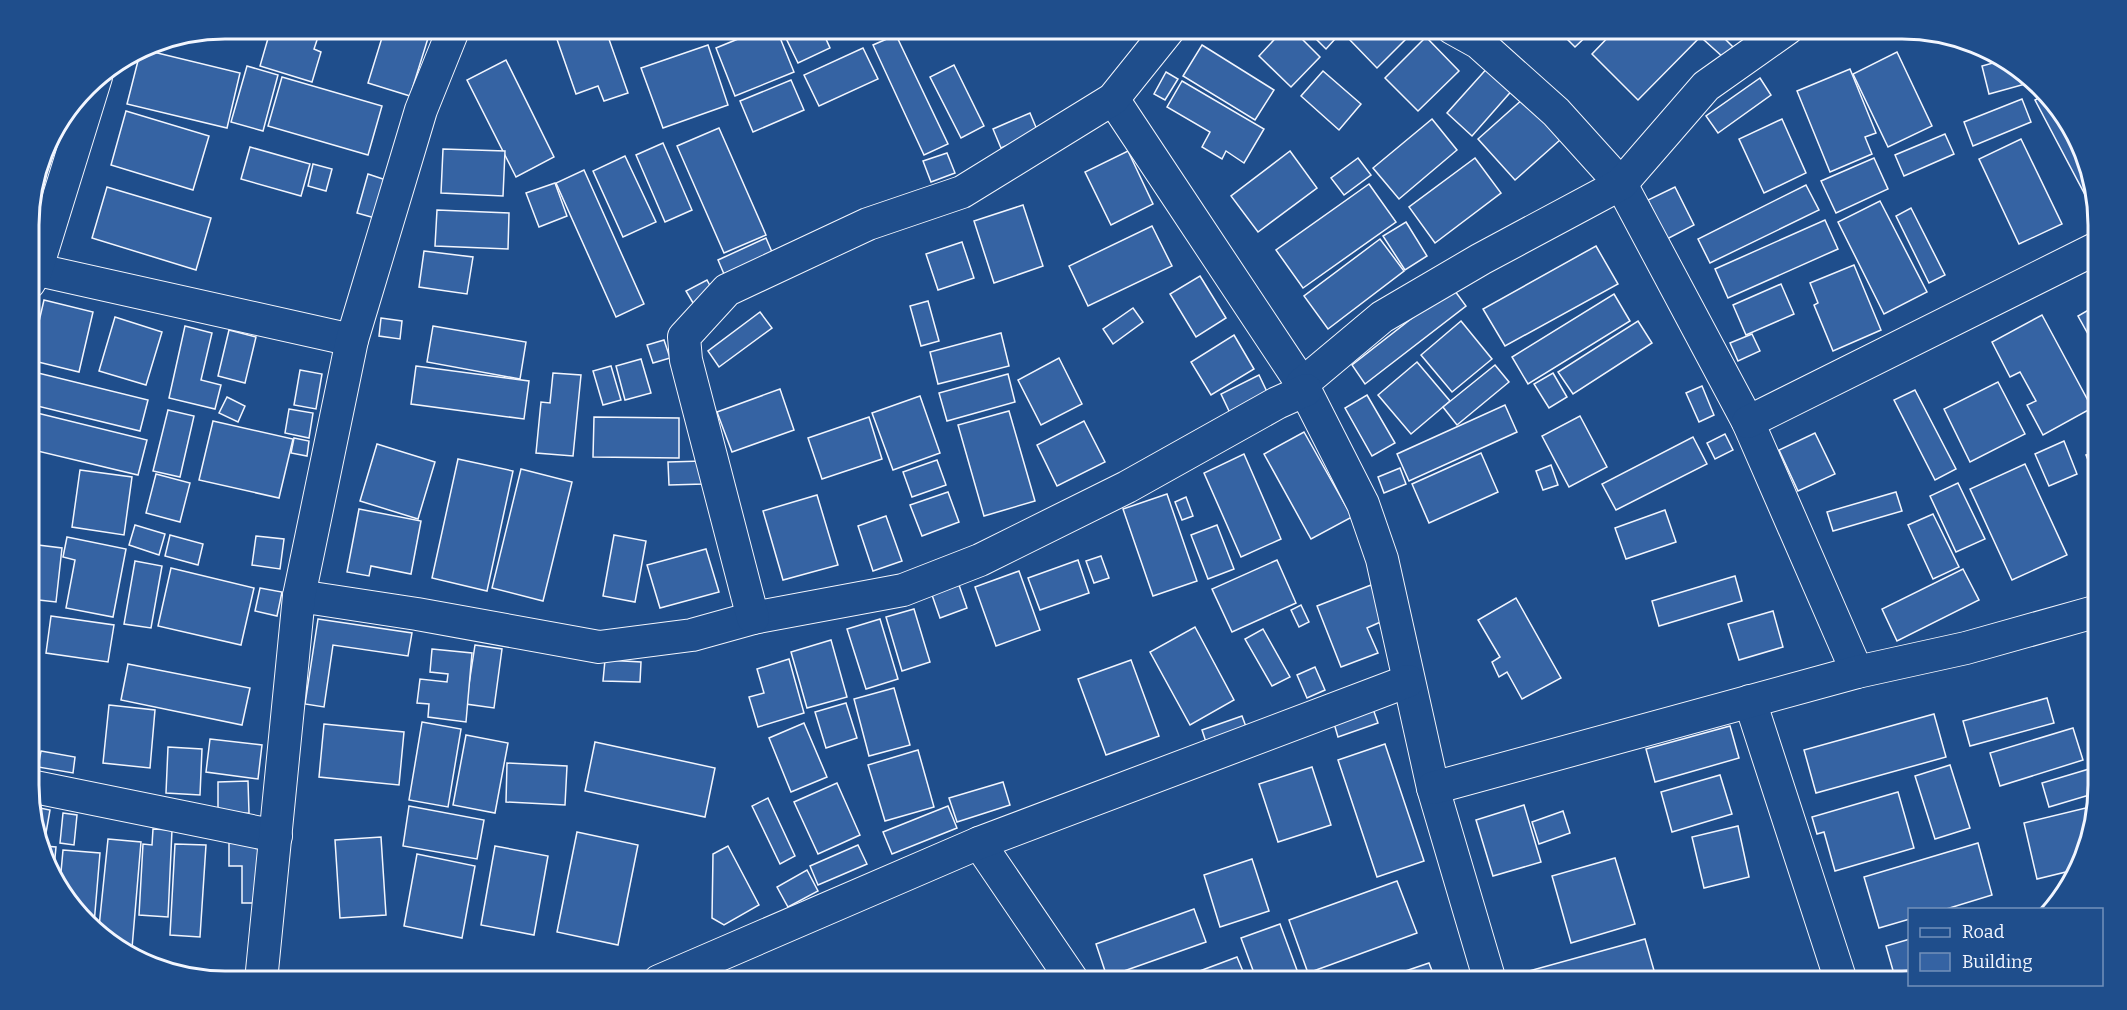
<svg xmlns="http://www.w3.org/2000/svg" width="2127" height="1010" font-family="Bitter,serif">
	<rect width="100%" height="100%" fill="#1f4e8c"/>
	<g fill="#3563a3" stroke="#f2f6ff" stroke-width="1.5">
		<polygon points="271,28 321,28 314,49 321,52 312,82 260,66"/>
		<polygon points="385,28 407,28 429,35 410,96 368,83"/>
		<polygon points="553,28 605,28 628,93 604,101 598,86 576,94"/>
		<polygon points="765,28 776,28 794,72 735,96 716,48"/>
		<polygon points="781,28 821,28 830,48 798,63"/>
		<polygon points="952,28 976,28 956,37"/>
		<polygon points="1285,28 1291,28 1320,57 1291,87 1259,56"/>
		<polygon points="1305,28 1345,28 1326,49"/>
		<polygon points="1355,28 1405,28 1411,34 1377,68 1347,37"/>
		<polygon points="1556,28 1595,28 1575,47"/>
		<polygon points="1617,28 1709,28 1638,100 1592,54"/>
		<polygon points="1715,29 1734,48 1724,58 1704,40"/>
		<polygon points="896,35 948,144 924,155 873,45"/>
		<polygon points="1426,37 1459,71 1418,111 1385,78"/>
		<polygon points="708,45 728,105 663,128 641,68"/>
		<polygon points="1202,45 1274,90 1255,120 1183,76"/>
		<polygon points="863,48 878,79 819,106 804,75"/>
		<polygon points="141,49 240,73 227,128 127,104"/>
		<polygon points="1897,52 1932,126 1888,147 1853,74"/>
		<polygon points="506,60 554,157 516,177 467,80"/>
		<polygon points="2000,61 2029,83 1989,94 1982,66"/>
		<polygon points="954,65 984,126 961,138 930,77"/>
		<polygon points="1490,65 1515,87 1472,136 1447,113"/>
		<polygon points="247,66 278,75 263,131 231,122"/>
		<polygon points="1850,69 1876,133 1865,137 1872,154 1830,172 1797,91"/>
		<polygon points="1323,71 1361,104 1339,130 1301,96"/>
		<polygon points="1166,72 1178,79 1165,100 1154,94"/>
		<polygon points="282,77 382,106 368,155 268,126"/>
		<polygon points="1760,78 1771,95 1718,133 1706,116"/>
		<polygon points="791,80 804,110 753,132 740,101"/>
		<polygon points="1182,81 1264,129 1244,163 1226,151 1222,159 1202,147 1210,132 1167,107"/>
		<polygon points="2044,95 2058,106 2097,200 2097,204 2091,206 2035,100"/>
		<polygon points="1524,98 1560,140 1515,180 1478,139"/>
		<polygon points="2022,99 2031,122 1973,146 1964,122"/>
		<polygon points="126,111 209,136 193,190 111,165"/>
		<polygon points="1030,113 1038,132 1001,148 993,129"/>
		<polygon points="1432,119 1457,150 1399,199 1373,168"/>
		<polygon points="1782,119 1806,173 1764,193 1739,139"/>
		<polygon points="719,128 766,235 724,253 677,146"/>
		<polygon points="1945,134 1954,154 1904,176 1895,155"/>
		<polygon points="2021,139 2062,224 2019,244 1979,159"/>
		<polygon points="663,143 692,210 665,222 636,155"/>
		<polygon points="250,147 310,164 301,196 241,179"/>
		<polygon points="443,149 505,151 503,196 441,193"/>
		<polygon points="1128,151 1153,204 1111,225 1085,172"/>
		<polygon points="1290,151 1317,188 1258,232 1231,196"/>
		<polygon points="947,153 955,173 931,182 923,161"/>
		<polygon points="625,156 656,222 623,237 593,171"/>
		<polygon points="1358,158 1371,175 1344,195 1331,178"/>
		<polygon points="1475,158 1501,193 1435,243 1409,207"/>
		<polygon points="1874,158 1888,189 1836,213 1821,181"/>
		<polygon points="313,164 332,169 326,191 308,186"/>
		<polygon points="584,170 644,304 616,317 556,183"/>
		<polygon points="368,174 386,180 375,218 357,213"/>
		<polygon points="555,183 567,216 539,227 526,193"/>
		<polygon points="1369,184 1396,222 1303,288 1276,250"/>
		<polygon points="1806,185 1819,210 1710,263 1698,239"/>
		<polygon points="107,187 211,218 196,270 92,238"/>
		<polygon points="1675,187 1694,225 1667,239 1648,200"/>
		<polygon points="1880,201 1927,292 1884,314 1838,222"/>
		<polygon points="1023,205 1043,266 994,283 974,221"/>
		<polygon points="1911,208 1945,275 1929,283 1896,216"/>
		<polygon points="437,210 509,213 508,249 435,246"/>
		<polygon points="1825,220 1838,249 1728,298 1715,269"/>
		<polygon points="1406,222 1427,256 1405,270 1383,236"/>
		<polygon points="1152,226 1172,266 1088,306 1069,266"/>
		<polygon points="766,238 772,252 724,274 718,260"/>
		<polygon points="1380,239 1404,271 1328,329 1304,296"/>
		<polygon points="962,242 974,278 938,290 926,254"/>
		<polygon points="1596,246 1618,284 1505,346 1483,309"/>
		<polygon points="424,251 473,257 467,294 419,287"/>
		<polygon points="1854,265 1881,330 1833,351 1814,305 1818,303 1810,283"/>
		<polygon points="1200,276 1226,318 1196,337 1170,294"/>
		<polygon points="707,280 716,297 696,308 686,291"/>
		<polygon points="1781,284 1794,314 1746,335 1733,305"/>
		<polygon points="1452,287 1466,306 1365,384 1352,365"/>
		<polygon points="1614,294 1630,321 1528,384 1512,357"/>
		<polygon points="44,300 93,312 79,372 30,360"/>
		<polygon points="928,301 939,341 921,346 910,306"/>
		<polygon points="2097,305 2097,350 2078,316"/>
		<polygon points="1133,308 1143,322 1113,344 1103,329"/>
		<polygon points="760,312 772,328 719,367 708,351"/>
		<polygon points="2042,315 2092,408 2043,435 2027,405 2036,401 2020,372 2010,377 1992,342"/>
		<polygon points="115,317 162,332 146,385 99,371"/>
		<polygon points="381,318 402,321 400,339 379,336"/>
		<polygon points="1461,321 1492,359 1452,392 1421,355"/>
		<polygon points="1638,321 1652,343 1573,394 1558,372"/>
		<polygon points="185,326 212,333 201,380 221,385 215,409 169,398"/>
		<polygon points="433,326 526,342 520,379 427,362"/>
		<polygon points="229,330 256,337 245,383 218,376"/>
		<polygon points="1001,333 1009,366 938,384 930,352"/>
		<polygon points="1752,334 1760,351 1738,361 1730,343"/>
		<polygon points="1234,335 1254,369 1211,395 1191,362"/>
		<polygon points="664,340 670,358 653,363 647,345"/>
		<polygon points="1059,358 1082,404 1041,425 1018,380"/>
		<polygon points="641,359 651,393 625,400 616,366"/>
		<polygon points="1417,362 1450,401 1411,434 1378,395"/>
		<polygon points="1495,365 1509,382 1457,425 1443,407"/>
		<polygon points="416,366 529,381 524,419 411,404"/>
		<polygon points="611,366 621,400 603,405 593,371"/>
		<polygon points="300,370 322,374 316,409 294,405"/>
		<polygon points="30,371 148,400 140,431 29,404"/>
		<polygon points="553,373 581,375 573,456 536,453 541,402 550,403"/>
		<polygon points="1553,373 1567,397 1549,408 1534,384"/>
		<polygon points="1008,374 1015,402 947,421 939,393"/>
		<polygon points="1259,375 1268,394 1230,413 1221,394"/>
		<polygon points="1998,382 2025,434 1970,462 1944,409"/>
		<polygon points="1702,386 1714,415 1699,422 1686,393"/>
		<polygon points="780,389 794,430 732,452 717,412"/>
		<polygon points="1915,390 1956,469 1935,480 1894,400"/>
		<polygon points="1367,395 1395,443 1372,456 1345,408"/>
		<polygon points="920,396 940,453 893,470 872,413"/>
		<polygon points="227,397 245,406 238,422 219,413"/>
		<polygon points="1505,405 1517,432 1409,481 1397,454"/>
		<polygon points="289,409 313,413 309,438 285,433"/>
		<polygon points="168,410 194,416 180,477 153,471"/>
		<polygon points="1009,411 1035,501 984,516 958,425"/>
		<polygon points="33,412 147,440 138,475 29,449 29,427"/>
		<polygon points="1580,416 1607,467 1569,487 1542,436"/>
		<polygon points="594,417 679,418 679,458 593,457"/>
		<polygon points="869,417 882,459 822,479 808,438"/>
		<polygon points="213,421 293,439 279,498 199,480"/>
		<polygon points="1084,421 1105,462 1057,486 1037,445"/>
		<polygon points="1304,432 1352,517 1311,539 1264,454"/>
		<polygon points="1815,433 1835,474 1798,491 1779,450"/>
		<polygon points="1725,434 1733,450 1715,459 1707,443"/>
		<polygon points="1693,437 1707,464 1616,510 1602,484"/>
		<polygon points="294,438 309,441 307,456 291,453"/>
		<polygon points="2064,441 2077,474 2049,486 2035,454"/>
		<polygon points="377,444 435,462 418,519 360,501"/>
		<polygon points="2098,451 2098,485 2086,455"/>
		<polygon points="1481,453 1498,492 1429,523 1412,484"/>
		<polygon points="1244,454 1281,539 1241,557 1204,473"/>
		<polygon points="458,459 513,471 487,591 432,578"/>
		<polygon points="937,460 946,485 912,497 903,472"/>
		<polygon points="703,461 704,484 669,485 668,462"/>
		<polygon points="2025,464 2067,555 2012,580 1970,489"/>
		<polygon points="1551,465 1558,485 1543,490 1536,471"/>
		<polygon points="1400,468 1406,484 1384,493 1378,477"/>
		<polygon points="521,469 572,482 543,601 492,588"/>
		<polygon points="80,470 132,477 124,535 72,527"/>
		<polygon points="156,474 190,483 180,522 146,513"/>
		<polygon points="1958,483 1985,539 1956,552 1930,496"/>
		<polygon points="948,492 959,522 922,536 910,505"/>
		<polygon points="1896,492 1902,511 1833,531 1827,512"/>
		<polygon points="1167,494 1197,581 1153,596 1123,509"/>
		<polygon points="817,495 838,565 783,580 763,511"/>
		<polygon points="1186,497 1193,516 1182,520 1175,502"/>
		<polygon points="359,509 421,521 411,574 371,566 369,576 347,572"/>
		<polygon points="1665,510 1676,542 1626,559 1615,528"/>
		<polygon points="1933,514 1959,567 1933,579 1908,525"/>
		<polygon points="886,516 902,561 873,571 858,526"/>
		<polygon points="135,525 165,534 159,555 129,545"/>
		<polygon points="1217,525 1234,569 1208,579 1191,535"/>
		<polygon points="170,535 203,544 198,565 165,556"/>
		<polygon points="614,535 646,541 635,602 603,596"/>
		<polygon points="256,536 284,539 280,569 252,565"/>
		<polygon points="67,537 126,549 113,617 66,608 75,560 63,557"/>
		<polygon points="30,544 62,548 56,602 30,599"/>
		<polygon points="706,549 719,592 660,608 647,565"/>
		<polygon points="1101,556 1109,578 1094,583 1086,561"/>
		<polygon points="1078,560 1089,593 1040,610 1028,578"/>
		<polygon points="1277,560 1296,603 1232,632 1212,589"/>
		<polygon points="135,561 162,566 151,628 124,624"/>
		<polygon points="171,568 254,588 241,645 158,626"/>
		<polygon points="1963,569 1979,600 1897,641 1882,609"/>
		<polygon points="1019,571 1040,630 996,646 975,587"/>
		<polygon points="1735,576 1742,601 1659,626 1652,601"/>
		<polygon points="959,585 967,608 940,618 932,595"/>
		<polygon points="1371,585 1385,620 1367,628 1378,653 1341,667 1317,606"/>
		<polygon points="260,588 282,592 277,616 255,611"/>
		<polygon points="1516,598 1561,678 1522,699 1507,672 1499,677 1492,662 1500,657 1478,620"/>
		<polygon points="1301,605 1309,622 1299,627 1291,610"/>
		<polygon points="914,609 930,662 902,671 886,617"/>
		<polygon points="1773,611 1783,647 1739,660 1728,624"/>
		<polygon points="51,616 114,625 108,662 46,653"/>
		<polygon points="318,619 412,633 408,656 333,645 324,707 305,704"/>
		<polygon points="880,619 898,679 866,689 847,629"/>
		<polygon points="1195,627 1234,700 1190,725 1150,652"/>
		<polygon points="1263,629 1290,677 1272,686 1245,639"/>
		<polygon points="831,640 847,697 807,708 791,652"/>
		<polygon points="475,645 502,649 494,708 466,704"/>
		<polygon points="432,649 472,653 466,722 428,717 429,704 417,703 420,679 447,682 448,674 430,672"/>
		<polygon points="789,659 804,713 758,727 749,697 764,693 757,669"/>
		<polygon points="605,660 641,662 640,682 603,681"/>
		<polygon points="1131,660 1159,736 1106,755 1078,679"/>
		<polygon points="128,664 250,688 242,725 121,700"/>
		<polygon points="1315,667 1325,690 1307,698 1297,675"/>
		<polygon points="894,688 910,745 869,756 854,699"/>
		<polygon points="2047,698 2054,723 1970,746 1963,721"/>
		<polygon points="846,703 857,738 826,748 815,712"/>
		<polygon points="109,705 155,710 150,768 103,763"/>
		<polygon points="1372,706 1378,723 1338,737 1333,720"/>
		<polygon points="1934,714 1946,757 1816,793 1804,750"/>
		<polygon points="1242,716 1248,732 1208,748 1202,730"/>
		<polygon points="422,722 461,729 448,807 409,800"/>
		<polygon points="804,723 827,777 791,792 769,738"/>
		<polygon points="324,724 404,732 399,785 319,777"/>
		<polygon points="1730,726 1739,758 1655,782 1646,749"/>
		<polygon points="2073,728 2083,760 2000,786 1990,753"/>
		<polygon points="466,735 508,743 495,813 453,805"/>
		<polygon points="210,739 262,745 258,779 206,772"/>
		<polygon points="595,742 715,768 705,817 585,791"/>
		<polygon points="1385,744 1424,861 1377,877 1338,760"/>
		<polygon points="168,747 202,749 200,795 166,793"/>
		<polygon points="918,750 934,807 885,821 868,765"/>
		<polygon points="41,751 75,757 73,773 38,767"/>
		<polygon points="507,763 567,766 565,805 506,802"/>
		<polygon points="1950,765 1970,828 1935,839 1915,776"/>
		<polygon points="1312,767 1331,825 1278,842 1259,784"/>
		<polygon points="2089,769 2096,793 2049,807 2042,783"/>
		<polygon points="1720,775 1732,814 1672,832 1661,792"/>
		<polygon points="248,781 249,813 218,814 218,782"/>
		<polygon points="1003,782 1010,805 957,822 949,798"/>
		<polygon points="837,783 860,835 818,854 794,802"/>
		<polygon points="1898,792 1914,848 1835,871 1824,832 1817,834 1812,817"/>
		<polygon points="768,798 795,856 780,864 752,806"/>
		<polygon points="1524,805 1541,862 1493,876 1476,820"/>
		<polygon points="30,806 50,810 46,833 39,831"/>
		<polygon points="409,806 484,820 477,859 403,846"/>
		<polygon points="948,806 957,828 892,854 883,832"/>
		<polygon points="2094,806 2083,860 2078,869 2037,879 2024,823"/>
		<polygon points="1563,811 1570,833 1539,844 1532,822"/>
		<polygon points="63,813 77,815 74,845 60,843"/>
		<polygon points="1738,826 1749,877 1704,888 1692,837"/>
		<polygon points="153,829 172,830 168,917 139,915 143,844 152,845"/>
		<polygon points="577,832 638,845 618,945 557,932"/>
		<polygon points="381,837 386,915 340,918 335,840"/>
		<polygon points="108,839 141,842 132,948 125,948 99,927"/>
		<polygon points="229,840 261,841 260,903 242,903 242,866 229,866"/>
		<polygon points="1978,843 1992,895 1943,910 1910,910 1910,919 1879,928 1864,877"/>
		<polygon points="175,844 206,845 200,937 170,935"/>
		<polygon points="858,845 867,864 818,885 810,866"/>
		<polygon points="45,846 56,847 54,868"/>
		<polygon points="495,846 548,856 534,935 481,925"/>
		<polygon points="728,846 759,905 724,925 712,918 713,854"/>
		<polygon points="63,850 100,853 94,924 69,904 60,883"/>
		<polygon points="417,854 475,866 462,938 404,926"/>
		<polygon points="1615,858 1635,924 1571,943 1552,876"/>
		<polygon points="1252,859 1269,911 1220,927 1204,875"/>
		<polygon points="807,870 818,891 788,907 777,887"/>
		<polygon points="1397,881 1417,933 1308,973 1289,920"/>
		<polygon points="1194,909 1206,942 1107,977 1096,944"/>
		<polygon points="1280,924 1301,981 1257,981 1241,938"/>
		<polygon points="1645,939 1657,981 1532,981 1529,971"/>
		<polygon points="1910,939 1910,981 1896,981 1886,946"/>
		<polygon points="1237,957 1247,981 1173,981"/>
		<polygon points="1429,963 1436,981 1376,981"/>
		<polygon points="1809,973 1812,981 1780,981"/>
		<polygon points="833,974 839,981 823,981"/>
	</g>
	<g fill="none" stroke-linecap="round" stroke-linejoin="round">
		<defs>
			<g id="minor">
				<polyline points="1452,28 1479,43 1556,112 1621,184 1748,422 1857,672"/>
				<polyline points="1113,99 1302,384 1363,504 1382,559 1433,788 1490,981"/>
				<polyline points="29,268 352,340"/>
				<polyline points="29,283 36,271 96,77"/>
				<polyline points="1302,384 1382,317 1481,259 1621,184 1706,86 1788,28"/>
				<polyline points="1748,422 2097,248"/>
				<polyline points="299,596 417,614 599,647 692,635 753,618 903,590 980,560 1127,487 1277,403 1306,390"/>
				<polyline points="753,618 686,360 684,337 727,290 868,224 962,192 1113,99 1170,28"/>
				<polyline points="1750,701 1841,981"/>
				<polyline points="30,786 276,836"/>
				<polyline points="1433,788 1857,672 1966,648 2098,611"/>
				<polyline points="979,843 1073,981"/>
				<polyline points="261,981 299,596 352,340 421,110 454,28"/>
				<polyline points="659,981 979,843 1408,681"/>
			</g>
		</defs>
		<use href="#minor" stroke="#f2f6ff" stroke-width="34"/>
		<use href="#minor" stroke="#1f4e8c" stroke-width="32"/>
	</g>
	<path d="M0 0H2127V1010H0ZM225 39H1902A186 186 0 0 1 2088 225V785A186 186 0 0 1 1902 971H225A186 186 0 0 1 39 785V225A186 186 0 0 1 225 39Z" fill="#1f4e8c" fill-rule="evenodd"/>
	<path fill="none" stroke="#f2f6ff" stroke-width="3" d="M225 39H1902A186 186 0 0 1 2088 225V785A186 186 0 0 1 1902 971H225A186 186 0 0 1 39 785V225A186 186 0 0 1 225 39Z"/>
	<rect x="1908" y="908" width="195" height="78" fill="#1f4e8c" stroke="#7391ba" stroke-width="1.5"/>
	<rect x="1920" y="928" width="30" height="9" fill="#1f4e8c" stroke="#7391ba" stroke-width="1.5"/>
	<text x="1962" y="938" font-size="18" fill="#f2f6ff">Road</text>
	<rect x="1920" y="953" width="30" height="18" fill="#3563a3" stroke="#7391ba" stroke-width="1.5"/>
	<text x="1962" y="968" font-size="18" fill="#f2f6ff">Building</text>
</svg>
